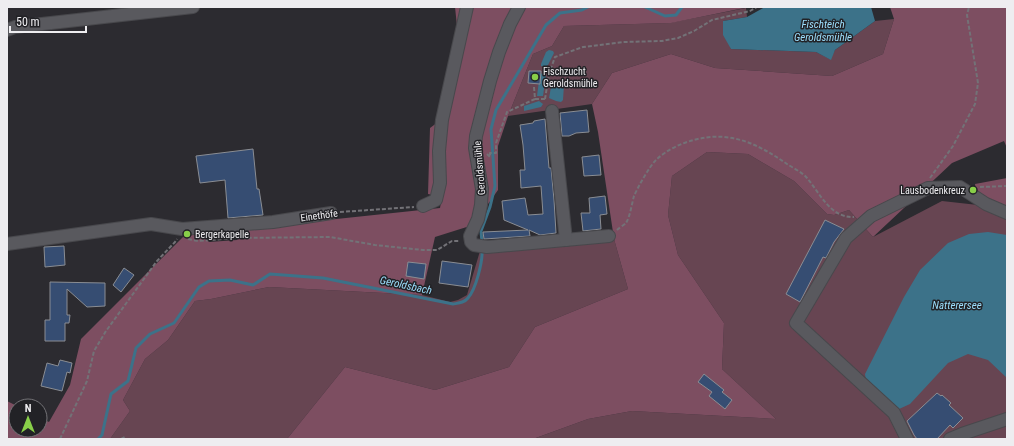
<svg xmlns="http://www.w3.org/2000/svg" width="1014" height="446" font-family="'Roboto Condensed',sans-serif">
	<rect width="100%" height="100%" fill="#2c2b30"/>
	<g fill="#674552">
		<polygon points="746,8 747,17 723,21 731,49 816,52 830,59 835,50 875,21 894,19 883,54 832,76 715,68 671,54 612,73 592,104 508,116 533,54 552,46 564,26 669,23"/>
		<polygon points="707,152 748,154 794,181 827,214 834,215 849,210 873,237 942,201 978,205 1007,217 1007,439 533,439 588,419 632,411 776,419 722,369 724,323 678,255 668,215 672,176"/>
		<polygon points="614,239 628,289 535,327 509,367 435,390 345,367 287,439 110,439 130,411 123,400 145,359 168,340 195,301 211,299 269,287 422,295 450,302 458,300 467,295 480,251"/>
	</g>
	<g fill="#7d4e61">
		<polygon points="455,7 749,7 671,23 564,26 552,46 533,54 508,116 498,146 498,190 473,225 435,237 422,295 269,287 211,299 195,301 168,340 145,359 123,400 130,411 110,439 7,439 7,401 17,406 16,406 16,430 40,430 40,418 49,422 70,385 81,339 188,232 198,232 209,242 237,240 242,229 440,208 442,197 428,194 430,128 438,122 458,36"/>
		<polygon points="890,7 1007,7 1007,148 1004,141 952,163 873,237 849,210 834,215 827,214 794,181 748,154 707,152 672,176 668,215 678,255 724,323 722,369 776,419 632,411 588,419 533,439 287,439 345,367 435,390 509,367 535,327 628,289 614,239 598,132 592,104 612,73 671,54 715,68 832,76 883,54 894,19"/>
		<polygon points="1007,178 1007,217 978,205 975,184"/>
	</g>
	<g fill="#3c7289">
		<polygon points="765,7 871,7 875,21 835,50 831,60 816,52 731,49 723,35 723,21 747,17"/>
		<polygon points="549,50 553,51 554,53 548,65 545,67 541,66 541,64 546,52"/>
		<polygon points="540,73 546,75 543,96 537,96"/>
		<path d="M559,81l3,1 2,3 -1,15 -2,2 -5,-1 -7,-3c2,-8 1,-16 10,-17z"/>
		<polygon points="539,101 543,104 541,107 524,111 524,106"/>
		<polygon points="988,232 1007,235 1007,378 988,360 968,354 948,363 910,404 899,409 866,381 865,374 904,297 920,270 948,243 969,234"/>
	</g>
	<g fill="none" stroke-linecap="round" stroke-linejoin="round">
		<g stroke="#3c7289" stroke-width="3">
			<polyline points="645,7 665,16 676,15 682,7"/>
			<polyline points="482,243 481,231 490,207 495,186 491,129 496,110 546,25 560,13 582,10 588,7"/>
			<path d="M98,439l4,-4 9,-41 17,-13 8,-33 14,-14 24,-11 25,-36 10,-6 21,-1 23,5 17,-11 53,4 130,26c6,-1 11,-1 15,-6 8,-9 15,-37 14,-49"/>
		</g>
	</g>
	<g fill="#364d72" stroke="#8a8d93">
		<polygon points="529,71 541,71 540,84 528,83"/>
		<polygon points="587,110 589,132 576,133 569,136 562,136 560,113"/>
		<polygon points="545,119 549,168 551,168 554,200 556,233 540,235 529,230 530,236 484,239 483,232 528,230 504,220 502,201 525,198 528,215 543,214 541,186 521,188 520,170 525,170 523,145 520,125 533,123 534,121"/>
		<polygon points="253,149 257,189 259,189 263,215 228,218 225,180 200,183 196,156"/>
		<polygon points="599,155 601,175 584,176 582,157"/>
		<polygon points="605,196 607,214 600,215 601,229 583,231 581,213 590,213 589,198"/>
		<polygon points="825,220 844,229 834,242 826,258 823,257 800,302 786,294"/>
		<polygon points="232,233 233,236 215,238 215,234"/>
		<polygon points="64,246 65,265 45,267 44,247"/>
		<polygon points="442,261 472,265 468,287 439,283"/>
		<polygon points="408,262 426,264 424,279 406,276"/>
		<polygon points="124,268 134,275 121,292 113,285"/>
		<polygon points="50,282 105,283 105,306 87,307 67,289 67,315 70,315 69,323 65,323 65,341 45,341 45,320 50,320"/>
		<polygon points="60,360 72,363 70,373 67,372 62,391 41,386 47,363 58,366"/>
		<polygon points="704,374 724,390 722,392 732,400 725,409 709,396 712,392 698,382"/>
		<polygon points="937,393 941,396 942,395 951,403 949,405 963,418 953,428 950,425 937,439 917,439 914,435 907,421"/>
	</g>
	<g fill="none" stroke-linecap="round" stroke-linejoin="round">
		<defs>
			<g id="minor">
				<polyline points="519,7 510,24 499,52 490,81 476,136 475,148 482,189 481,205 478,219 470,236 471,242 474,245 487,247 609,236"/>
				<polyline points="7,30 15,27 193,7"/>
				<polyline points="552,111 566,240"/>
				<polyline points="423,206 436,200 440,183 439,151 442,120 467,7"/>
				<polyline points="7,244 151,224 182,229 273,222 331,213"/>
				<polyline points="907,439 894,413 796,323 846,238 871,216 928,188 960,187 986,204 1007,213"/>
				<polyline points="950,439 962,434 1007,419"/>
			</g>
		</defs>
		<use href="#minor" stroke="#48484c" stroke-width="14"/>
		<g stroke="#737277" stroke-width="2" stroke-dasharray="4 2" stroke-linecap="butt">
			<polyline points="534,87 535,99 545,99"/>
			<polyline points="545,99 549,74 555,57 583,47 623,42 662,41 678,38 694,31 712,20 750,11 757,7"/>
			<polyline points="487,154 490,157 490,153 496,153 496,143 507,112 535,99"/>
			<polyline points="930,178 953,146 975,104 978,83 967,15 969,7"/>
			<polyline points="980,187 1007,186"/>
			<polyline points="340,212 414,207"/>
			<path d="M617,230c2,-2 7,-5 9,-7 4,-6 6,-20 8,-27 4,-9 15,-29 22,-36 9,-9 25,-17 38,-20 36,-10 64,4 93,24 6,4 15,8 20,14 13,15 23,40 47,39"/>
			<polyline points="188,239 198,241 236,238 330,237 375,245 423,250 437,250 452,241 460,241"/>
			<polyline points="60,439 87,381 94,351 106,331 157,261 175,242 177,239"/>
			<polyline points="121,439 125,437"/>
		</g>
		<use href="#minor" stroke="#59595e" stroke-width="12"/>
	</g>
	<g fill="#88cf49" stroke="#222226" stroke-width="1.5">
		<circle cx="535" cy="77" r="4"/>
		<circle cx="973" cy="190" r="4"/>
		<circle cx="187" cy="234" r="4"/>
	</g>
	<g text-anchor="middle" stroke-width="3" stroke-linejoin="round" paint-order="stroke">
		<g font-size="10" fill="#eeedf0" stroke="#222226" text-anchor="start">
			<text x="543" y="75">Fischzucht<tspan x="543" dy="12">Geroldsmühle</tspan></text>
			<text x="965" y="194" text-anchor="end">Lausbodenkreuz</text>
			<text x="195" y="238">Bergerkapelle</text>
		</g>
		<g font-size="10" fill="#eeedf0" stroke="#222226">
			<text transform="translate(479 168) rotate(-95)" y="4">Geroldsmühle</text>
			<text transform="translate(319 215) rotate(-8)" y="4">Einethöfe</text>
		</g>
		<g font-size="11" font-style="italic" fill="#9bddfb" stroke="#222226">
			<text x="823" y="28">Fischteich<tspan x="823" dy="13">Geroldsmühle</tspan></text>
			<text transform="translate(406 285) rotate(12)" y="4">Geroldsbach</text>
			<text x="957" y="309">Natterersee</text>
		</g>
	</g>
	<rect width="1014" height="446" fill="none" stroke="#eeedf0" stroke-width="16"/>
	<g transform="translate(28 418)"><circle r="19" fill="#222226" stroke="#747377"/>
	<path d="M0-3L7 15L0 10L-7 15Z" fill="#88cf49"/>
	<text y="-6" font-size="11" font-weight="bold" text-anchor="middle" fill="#eeedf0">N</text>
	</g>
	<path d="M10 26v6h76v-6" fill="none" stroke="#eeedf0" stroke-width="2"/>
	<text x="16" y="26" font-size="12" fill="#eeedf0" stroke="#222226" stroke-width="3" paint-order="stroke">50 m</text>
</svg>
